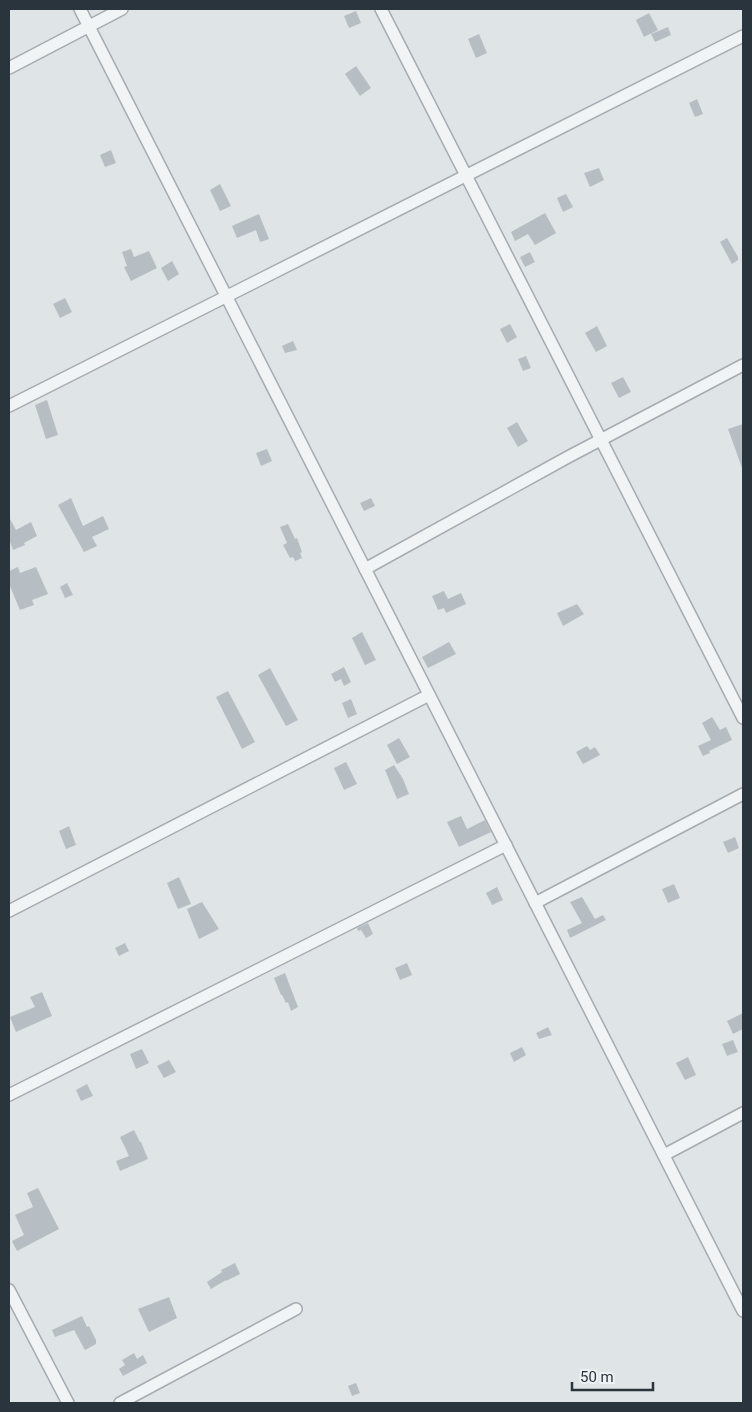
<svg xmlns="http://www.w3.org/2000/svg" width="752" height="1412" font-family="Roboto,sans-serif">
	<rect width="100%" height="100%" fill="#dfe4e7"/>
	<g fill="#b7bec3">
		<polygon points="356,11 361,23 349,28 344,16"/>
		<polygon points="649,13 658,30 644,37 636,20"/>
		<polygon points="668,27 671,35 655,42 651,34"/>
		<polygon points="479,34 487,53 476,58 468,39"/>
		<polygon points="356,66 371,88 360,96 345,74"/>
		<polygon points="697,99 703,114 695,117 689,103"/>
		<polygon points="111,150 116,163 105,167 100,155"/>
		<polygon points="599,168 604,180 590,187 584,173"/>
		<polygon points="220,184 231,206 220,211 210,190"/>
		<polygon points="566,194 573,207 563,212 557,198"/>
		<polygon points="545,213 556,233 535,245 528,234 515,241 511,232"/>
		<polygon points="259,214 269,239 260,242 256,230 237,238 232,226"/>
		<polygon points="727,238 738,257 738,260 732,264 720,242"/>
		<polygon points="131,249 134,257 149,251 157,268 131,281 124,267 127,266 122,252"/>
		<polygon points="530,252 535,262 525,267 520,257"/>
		<polygon points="172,261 179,274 168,281 161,268"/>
		<polygon points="65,298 72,312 60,318 53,304"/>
		<polygon points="510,324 517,337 507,343 500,329"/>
		<polygon points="597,326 607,346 596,352 585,333"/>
		<polygon points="293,341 297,350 285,353 282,346"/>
		<polygon points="526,356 531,368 523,371 518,359"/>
		<polygon points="623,377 631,392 619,398 611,383"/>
		<polygon points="47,400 58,435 46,439 35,405"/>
		<polygon points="517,422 528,441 518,447 507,428"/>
		<polygon points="743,424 743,467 742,468 728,429"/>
		<polygon points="267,449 272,461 261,466 256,453"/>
		<polygon points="71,498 83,526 103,516 109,529 92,537 97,546 84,552 58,505"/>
		<polygon points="371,498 375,506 364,511 360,503"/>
		<polygon points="9,517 16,530 31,522 37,536 24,543 25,545 13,550 9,539"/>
		<polygon points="288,524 295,539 297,538 302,552 300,553 302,558 295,561 293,557 290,558 283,545 287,543 280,527"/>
		<polygon points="18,567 20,573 36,567 48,594 32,600 34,605 20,610 9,584 9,571"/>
		<polygon points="67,583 73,595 65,598 60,587"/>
		<polygon points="444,591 448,599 461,593 466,604 446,613 444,608 438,610 432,596"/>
		<polygon points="577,604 584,614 563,626 557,613"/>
		<polygon points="362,632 376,660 365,665 352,638"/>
		<polygon points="449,642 456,654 428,668 422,657"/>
		<polygon points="344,667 351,682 344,686 341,679 335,682 331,674"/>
		<polygon points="270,668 298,720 286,726 258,675"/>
		<polygon points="228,691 255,742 242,749 216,697"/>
		<polygon points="351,699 357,714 348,718 342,703"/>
		<polygon points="712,717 720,730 726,727 732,740 709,751 710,753 703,756 698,746 711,740 702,723"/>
		<polygon points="399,738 410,757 397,764 387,745"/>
		<polygon points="587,746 590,750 595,747 600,755 583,764 576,752"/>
		<polygon points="346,762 357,784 344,790 334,768"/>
		<polygon points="394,765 403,779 409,794 397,799 385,770"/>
		<polygon points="461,816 467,829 485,820 491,832 459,847 447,822"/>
		<polygon points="69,826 76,845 66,849 59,831"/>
		<polygon points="735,837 739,848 728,853 723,842"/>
		<polygon points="179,877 191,904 178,909 167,883"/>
		<polygon points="674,884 680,898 668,903 662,889"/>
		<polygon points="497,887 503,900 492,905 486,893"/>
		<polygon points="582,897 595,919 603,915 606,920 570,938 567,930 582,923 570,902"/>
		<polygon points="202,902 219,929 199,939 187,909"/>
		<polygon points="368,923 373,934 366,938 361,930 358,931 357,928"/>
		<polygon points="125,943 129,951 119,956 115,948"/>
		<polygon points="407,963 412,975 400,980 395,968"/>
		<polygon points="285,973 298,1007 291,1011 288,1002 286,1003 282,995 281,995 274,978"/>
		<polygon points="42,992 52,1016 16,1032 10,1017 35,1007 30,997"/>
		<polygon points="743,1013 743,1029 733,1034 727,1021"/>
		<polygon points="548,1027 552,1035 539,1039 536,1033"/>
		<polygon points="733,1040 738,1052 727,1056 722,1044"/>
		<polygon points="522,1047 526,1055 514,1062 510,1053"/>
		<polygon points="142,1049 149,1063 136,1069 130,1054"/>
		<polygon points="688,1057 696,1075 685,1080 676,1063"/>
		<polygon points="169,1060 176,1072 164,1078 157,1066"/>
		<polygon points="87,1084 93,1096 81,1101 76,1090"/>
		<polygon points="134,1130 140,1142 141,1142 148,1159 120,1171 116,1161 129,1156 120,1137"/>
		<polygon points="38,1188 59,1229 17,1251 12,1241 24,1235 15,1215 33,1207 27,1193"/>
		<polygon points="235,1263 240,1274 226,1281 226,1280 211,1289 207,1282 222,1272 221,1270"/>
		<polygon points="169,1297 177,1318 149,1332 138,1309"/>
		<polygon points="82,1316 87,1327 89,1326 96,1340 96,1344 85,1350 74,1330 55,1337 52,1330"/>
		<polygon points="134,1353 137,1359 143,1355 147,1363 123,1376 119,1369 125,1365 122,1360"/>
		<polygon points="356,1383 360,1393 352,1396 348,1386"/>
	</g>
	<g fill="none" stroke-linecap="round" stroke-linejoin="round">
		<defs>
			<g id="minor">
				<polyline points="80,9 743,1311"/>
				<polyline points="381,9 743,718"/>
				<polyline points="9,68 122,9"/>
				<polyline points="9,406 743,36"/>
				<polyline points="365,569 568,457 743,365"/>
				<polyline points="535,903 743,794"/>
				<polyline points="9,911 429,695"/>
				<polyline points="9,1095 506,845"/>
				<polyline points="664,1155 743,1113"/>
				<polyline points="9,1290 68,1403"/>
				<polyline points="120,1403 296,1309"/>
			</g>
		</defs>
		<use href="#minor" stroke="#a5acb0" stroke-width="14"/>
		<use href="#minor" stroke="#f1f4f5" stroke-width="11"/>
	</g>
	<rect width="752" height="1412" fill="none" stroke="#2a343c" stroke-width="20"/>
	<path d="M572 1382v8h81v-8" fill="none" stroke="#2a343c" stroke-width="2.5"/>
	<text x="580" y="1382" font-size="15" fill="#2a343c" stroke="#eef2f4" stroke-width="4" paint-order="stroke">50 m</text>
</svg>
